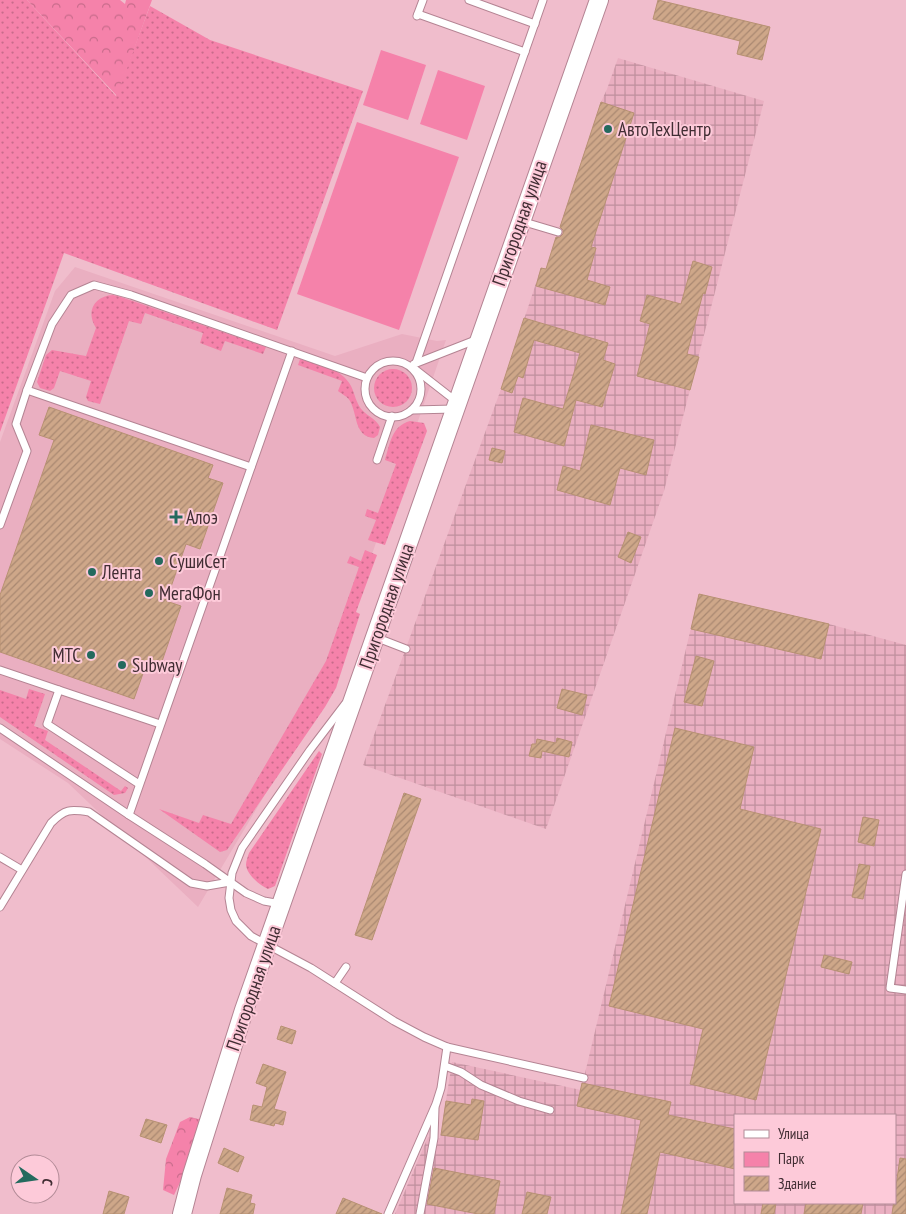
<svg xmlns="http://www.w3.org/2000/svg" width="906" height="1214" font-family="'PT Sans Narrow',sans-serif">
	<defs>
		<pattern id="industrial-grid" width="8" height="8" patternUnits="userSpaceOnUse" patternTransform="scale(1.25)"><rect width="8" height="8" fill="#eaafc1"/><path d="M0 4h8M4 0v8" fill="none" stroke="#bf8f9d"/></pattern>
		<pattern id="green-dots" width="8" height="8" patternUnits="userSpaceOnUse" patternTransform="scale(1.25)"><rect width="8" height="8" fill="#f582aa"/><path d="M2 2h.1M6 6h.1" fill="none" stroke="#c86b8b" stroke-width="1.8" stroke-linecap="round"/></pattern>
		<pattern id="forest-crowns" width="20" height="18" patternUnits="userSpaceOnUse" patternTransform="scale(1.25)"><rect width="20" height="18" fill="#f582aa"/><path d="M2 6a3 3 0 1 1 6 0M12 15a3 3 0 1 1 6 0" fill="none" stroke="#c86b8b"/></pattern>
		<pattern id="building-hatch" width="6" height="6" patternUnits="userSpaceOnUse" patternTransform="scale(1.25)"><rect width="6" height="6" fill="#cea789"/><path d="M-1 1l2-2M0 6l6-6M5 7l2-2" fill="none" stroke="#a98871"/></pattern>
	</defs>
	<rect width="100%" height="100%" fill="#f0bdcc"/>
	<polygon fill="#eaafc1" points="75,267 335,356 402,334 437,341 446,340 322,699 198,907 68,783 0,739 0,442 55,291"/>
	<g fill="url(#industrial-grid)" fill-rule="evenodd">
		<polygon points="618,58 764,101 664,491 546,829 363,765 501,389 541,268 546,269 601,102 607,89"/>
		<path d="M699,594l130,30 77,21v569h-511l33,-77 12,1 12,-76 129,28zM735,1115h160v88h-160z"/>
	</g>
	<g fill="url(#green-dots)">
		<polygon points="0,0 27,0 116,96 150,6 210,40 363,91 277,330 64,253 0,432"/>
		<path d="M113,295l8,2 145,50 -3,7 -38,-13 -4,10 -21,-8 3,-10 -58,-20 -4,11 -12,-3 -29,83 -12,-3 -2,-4 5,-16 -31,-10 -6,17 -4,3 -10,-3 -3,-6 9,-27 6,-5 34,6 10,-28c-11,-17 -1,-32 17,-33z"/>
		<path d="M300,359c17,5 42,9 51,27 4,8 5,18 12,25 6,6 13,8 17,16l-2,8 -4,3c-20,-2 -16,-22 -24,-37 -2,-4 -8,-7 -12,-10l4,-10 -44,-16z"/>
		<circle cx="393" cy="388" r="19"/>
		<path d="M410,421l14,2 3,8 -42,114 -17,-5 8,-20 -11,-4 2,-7 11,4 18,-49 -11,-4c5,-17 7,-34 25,-39z"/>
		<polygon points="365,550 377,555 356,612 360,614 336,688 325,707 227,850 220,852 159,809 199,823 203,815 231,824 326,661 359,567 347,563 350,556 361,561"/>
		<polygon points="29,689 45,694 34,726 48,731 45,740 121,791 125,786 128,788 125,793 114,795 0,717 0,690 26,699"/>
		<path d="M319,751l3,3 -47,132 -7,3c-8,-4 -21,-14 -22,-24 0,-4 2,-9 3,-12z"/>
	</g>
	<g fill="url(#forest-crowns)">
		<polygon points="27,0 120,0 125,4 126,0 152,0 117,96"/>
		<polygon points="190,1117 198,1119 205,1117 186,1170 174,1195 163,1190 166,1159 180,1122"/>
	</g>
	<g fill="#f582aa">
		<polygon points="381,50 426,65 408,120 363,105"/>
		<polygon points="438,70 485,86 467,140 420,124"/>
		<polygon points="357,122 459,157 399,330 297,294"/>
	</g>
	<g fill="url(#building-hatch)" stroke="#b79173">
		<polygon points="658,0 770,27 762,60 737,54 740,41 653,19"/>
		<polygon points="601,102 634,113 591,247 596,248 587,280 610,287 605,305 536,286 541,268 546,269 556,237 560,237 563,234 563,230 560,227"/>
		<polygon points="693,261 712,267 705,294 703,293 687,354 699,357 690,390 637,376 650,324 640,321 647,295 681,304"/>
		<polygon points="524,318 608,343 603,360 615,364 602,407 576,400 564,446 514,432 523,398 563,409 580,353 534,340 523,378 518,376 512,393 501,389"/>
		<polygon points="49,407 213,465 208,478 223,483 200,549 186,544 166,601 181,606 159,670 146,665 134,699 0,652 0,595 54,440 39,435"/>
		<polygon points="591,425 654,440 646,475 620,468 610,505 557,490 563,466 580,471"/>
		<polygon points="492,448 505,451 502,463 489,460"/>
		<polygon points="628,532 641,537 631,563 618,557"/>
		<polygon points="699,594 829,624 821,659 691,629"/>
		<polygon points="696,656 714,661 702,706 684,702"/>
		<polygon points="562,689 587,695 582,715 557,708"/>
		<polygon points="675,728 754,747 740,809 821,829 756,1100 690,1084 703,1029 609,1006"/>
		<polygon points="557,738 572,742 569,757 542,751 541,758 529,756 532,744 536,744 537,739 556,743"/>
		<polygon points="404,793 421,799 372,940 355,935"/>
		<polygon points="863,817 879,820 874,846 858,842"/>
		<polygon points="859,864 870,866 863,899 852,897"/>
		<polygon points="824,955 852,962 849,974 821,967"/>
		<polygon points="281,1026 296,1031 292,1044 277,1039"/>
		<polygon points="263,1064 286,1072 274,1109 286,1112 283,1125 275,1123 274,1126 250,1120 253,1105 262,1107 267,1087 256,1083"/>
		<polygon points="582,1083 671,1102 668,1115 735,1129 735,1169 660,1152 647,1214 621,1214 641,1120 577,1106"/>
		<polygon points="472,1099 484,1101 478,1140 441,1135 446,1101 471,1105"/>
		<polygon points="146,1119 167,1125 161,1143 140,1136"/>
		<polygon points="224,1148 244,1157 238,1172 218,1163"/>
		<polygon points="900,1158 906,1159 906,1214 892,1214"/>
		<polygon points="434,1168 500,1181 494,1214 478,1214 427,1204"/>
		<polygon points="227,1188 252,1195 250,1203 255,1204 253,1214 220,1214"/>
		<polygon points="109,1191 129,1197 124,1214 103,1214"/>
		<polygon points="527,1192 551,1197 547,1214 522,1214"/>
		<polygon points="343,1198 382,1214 336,1214"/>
		<polygon points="763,1203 776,1203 774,1214 761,1214"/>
		<polygon points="806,1203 863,1203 861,1214 804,1214"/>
	</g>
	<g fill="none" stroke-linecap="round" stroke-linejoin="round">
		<defs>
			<g id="service">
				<polyline points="469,0 535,24"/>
				<polyline points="418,14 525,52"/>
				<polyline points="417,16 423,0"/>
				<polyline points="521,221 558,232"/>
				<circle cx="393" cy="389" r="28"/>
				<polyline points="416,363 543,0"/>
				<polyline points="414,364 478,339"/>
				<polyline points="416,370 457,402"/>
				<polyline points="27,390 251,467"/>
				<polyline points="413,410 454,409"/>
				<polyline points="377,460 392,416"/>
				<polyline points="0,525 27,451 16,424 27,390 52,324 71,295 94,285 131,295 367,378"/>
				<polyline points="375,637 406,649"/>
				<polyline points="0,670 59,690"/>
				<polyline points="345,704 310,750 242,848 232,873 229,898 231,910 236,921 251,936 311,968 394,1021 424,1037 447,1047 584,1078"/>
				<polyline points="0,728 129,815 205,864 246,893 264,901 281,904"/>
				<polyline points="139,784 47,724 59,690 160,724"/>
				<polyline points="129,815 292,351"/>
				<polyline points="0,857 22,870"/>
				<polyline points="906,874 890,988 906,990"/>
				<path d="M0,907l51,-84c14,-14 19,-14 38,-11l102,71 16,3 23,-4"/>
				<polyline points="335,983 346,967"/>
				<polyline points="445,1066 461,1072 481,1085 519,1101 550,1110"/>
				<polyline points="388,1214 436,1104 441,1088 447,1047"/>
				<polyline points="420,1214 434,1138 435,1108"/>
			</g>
			<polyline id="tertiary" points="182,1214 192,1175 244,1010 599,0"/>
		</defs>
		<use href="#service" stroke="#b48493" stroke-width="9"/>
		<use href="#tertiary" stroke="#b48493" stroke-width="20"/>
		<use href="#service" stroke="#fff" stroke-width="7"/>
		<use href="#tertiary" stroke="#fff" stroke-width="18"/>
	</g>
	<g fill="#246a5e" stroke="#fdcad9" stroke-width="2">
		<circle cx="608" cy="129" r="5"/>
		<path d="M173.5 509.5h5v5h5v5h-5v5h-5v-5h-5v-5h5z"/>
		<circle cx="159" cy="561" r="5"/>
		<circle cx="92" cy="572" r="5"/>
		<circle cx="149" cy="593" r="5"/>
		<circle cx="91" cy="655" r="5"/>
		<circle cx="122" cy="665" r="5"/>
	</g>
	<g text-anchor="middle" stroke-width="4" stroke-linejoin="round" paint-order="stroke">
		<g font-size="19" fill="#412d33" stroke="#fdcad9" text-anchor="start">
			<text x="618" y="136">АвтоТехЦентр</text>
			<text x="186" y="524">Алоэ</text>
			<text x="169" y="568">СушиСет</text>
			<text x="102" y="579">Лента</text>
			<text x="159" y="600">МегаФон</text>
			<text x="81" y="662" text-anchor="end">МТС</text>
			<text x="132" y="672">Subway</text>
		</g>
		<g font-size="19" fill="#412d33" stroke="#fdcad9">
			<text transform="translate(519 223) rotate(-71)" y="7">Пригородная улица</text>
			<text transform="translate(386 606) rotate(-71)" y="7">Пригородная улица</text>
			<text transform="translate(253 988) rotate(-71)" y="7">Пригородная улица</text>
		</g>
	</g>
	<rect x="734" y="1114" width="162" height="90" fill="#fdcad9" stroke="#b28b97"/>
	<rect x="744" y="1130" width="25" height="8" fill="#ffffff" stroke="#b28b97"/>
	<text x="778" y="1139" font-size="15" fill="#412d33">Улица</text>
	<rect x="744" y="1152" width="25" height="15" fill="#f582aa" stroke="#b28b97"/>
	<text x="778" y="1164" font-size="15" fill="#412d33">Парк</text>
	<rect x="744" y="1176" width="25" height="15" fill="url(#building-hatch)" stroke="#b28b97"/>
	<text x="778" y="1189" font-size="15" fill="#412d33">Здание</text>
	<g transform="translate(35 1179) rotate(103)"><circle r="24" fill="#fdcad9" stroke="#b28b97"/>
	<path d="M0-4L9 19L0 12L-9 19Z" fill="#246a5e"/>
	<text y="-8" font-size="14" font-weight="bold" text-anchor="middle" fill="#412d33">С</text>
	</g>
</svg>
